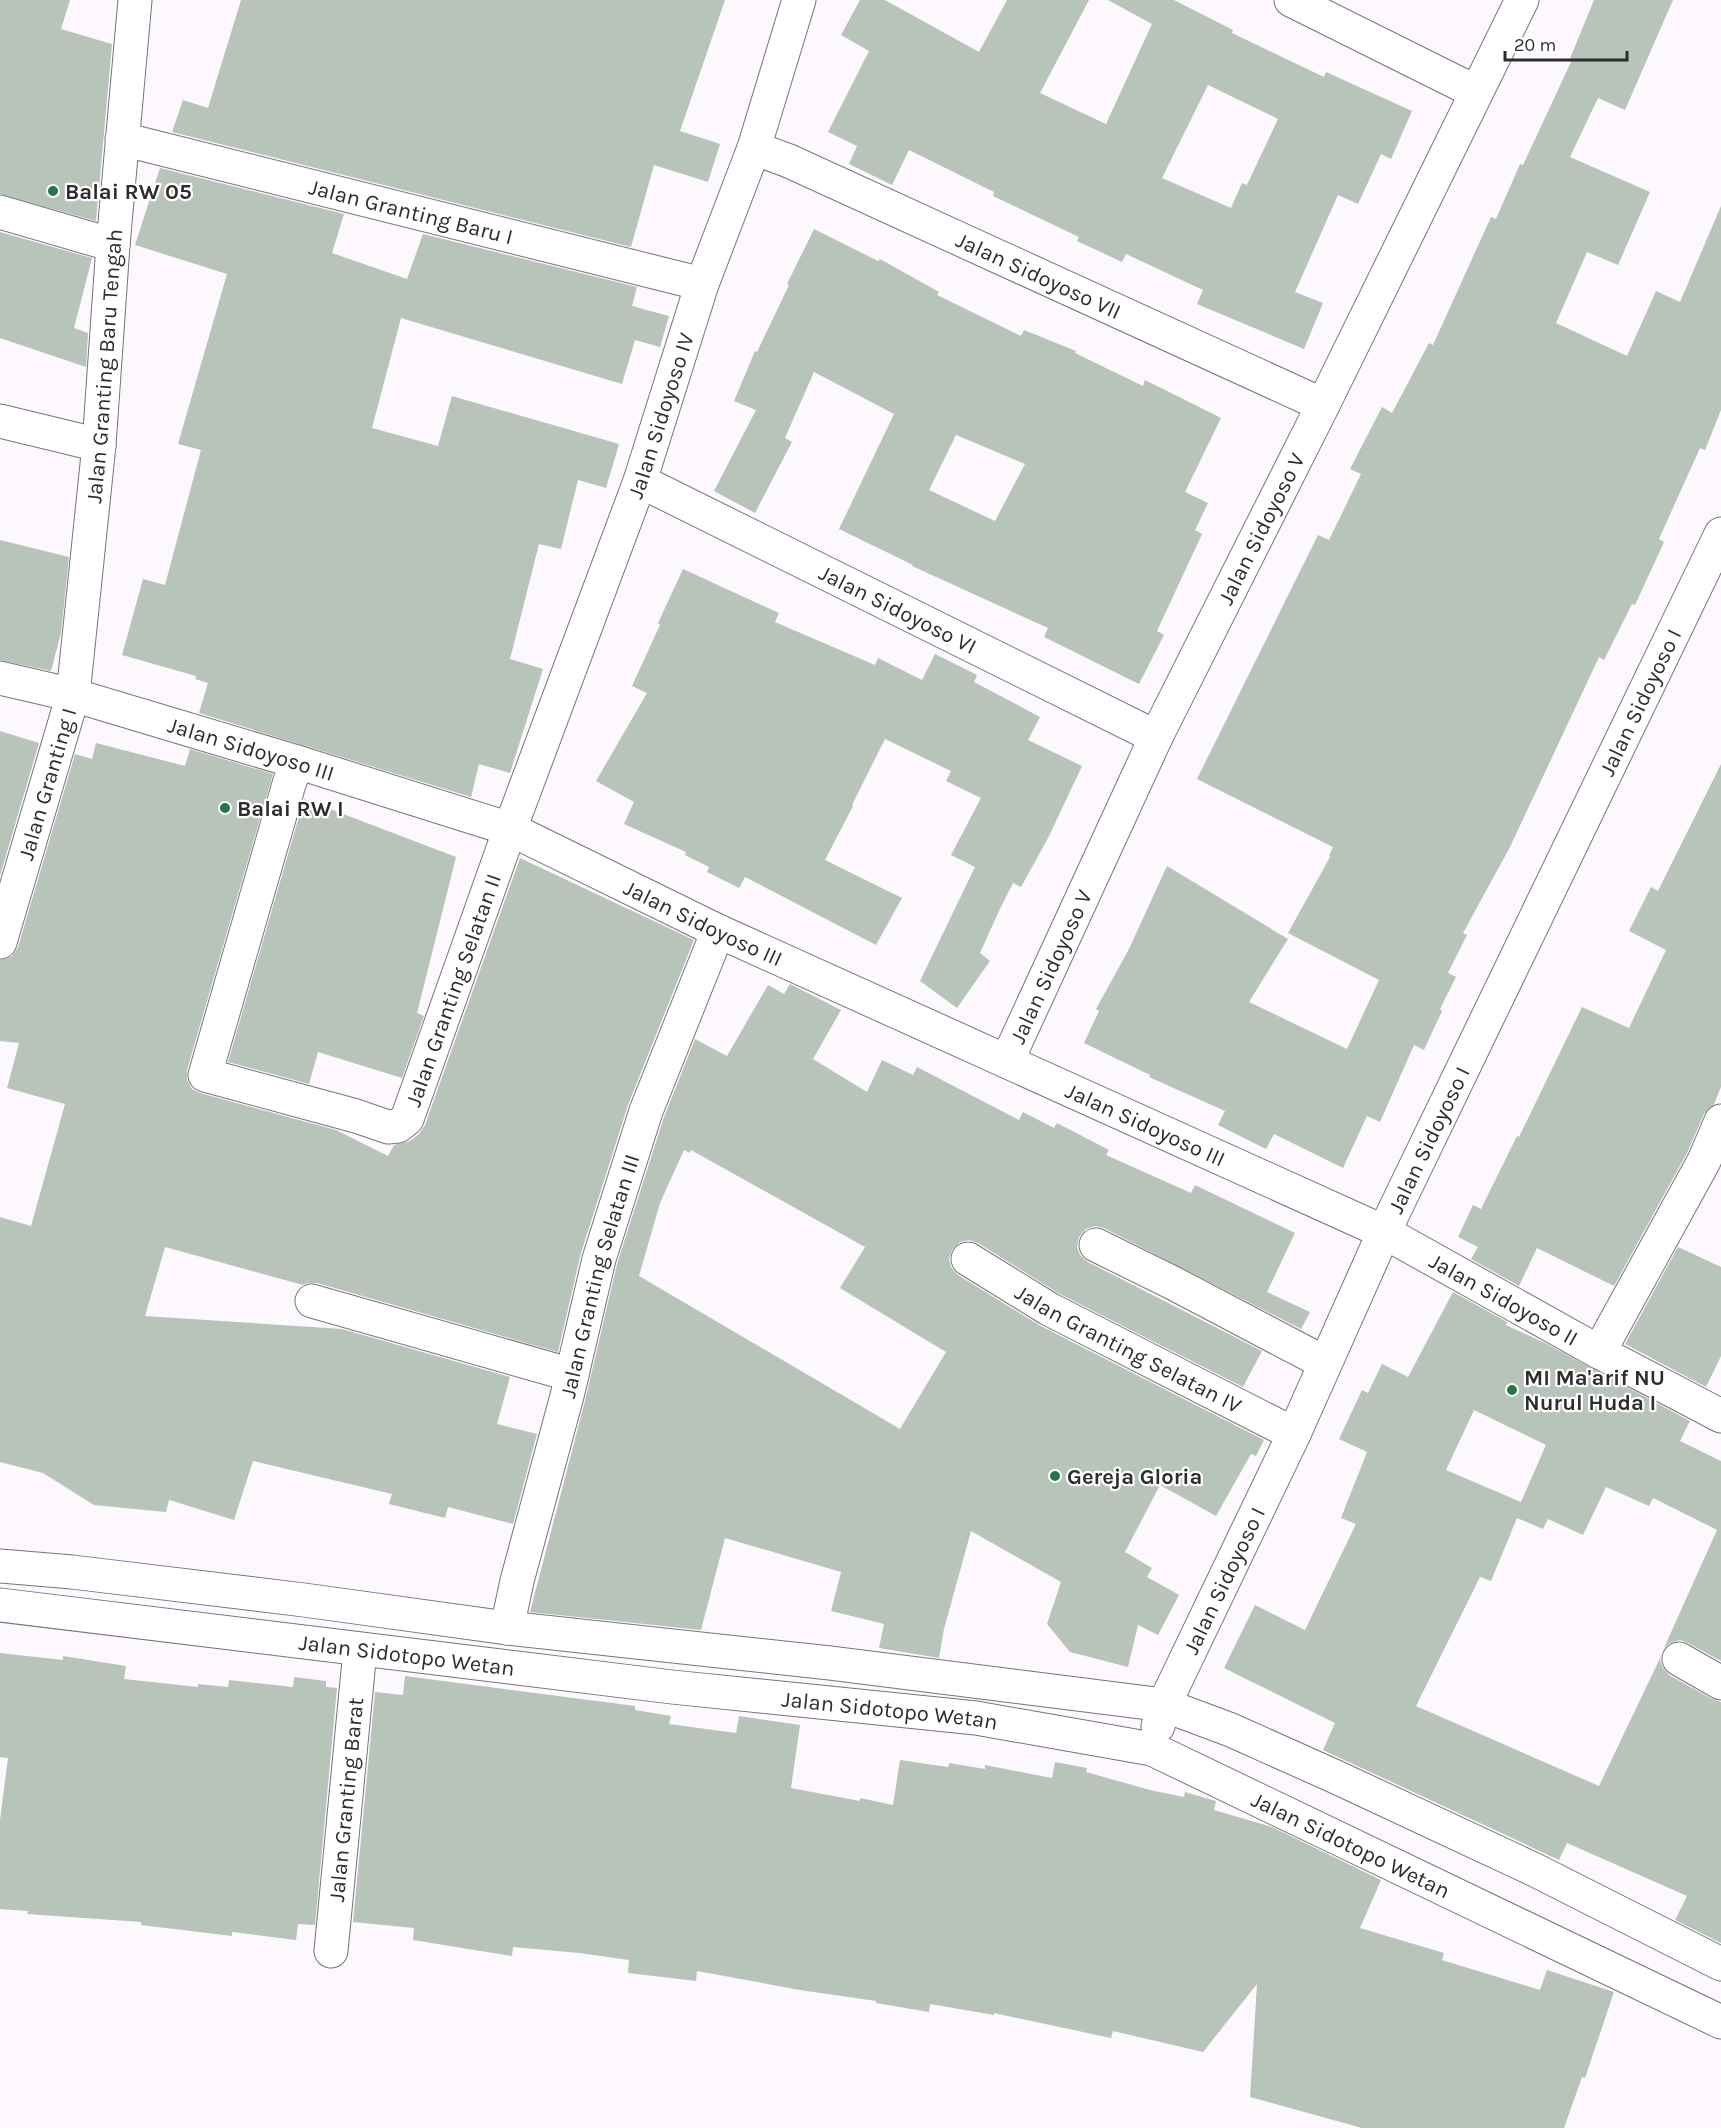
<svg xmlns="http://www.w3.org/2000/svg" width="1721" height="2128" font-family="Karla,sans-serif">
	<rect width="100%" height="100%" fill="#fcf8fe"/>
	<g fill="#b6c4b9" fill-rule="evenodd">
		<polygon points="0,0 70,0 61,29 112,44 96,221 0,194"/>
		<polygon points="241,0 725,0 680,131 720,144 708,182 654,165 631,247 172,132 183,100 208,108"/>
		<path d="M860,0h25l94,52 28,-52h82l-49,93 66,31 46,-100 -44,-24h66l59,30 -1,3 92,44 2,-5 86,39 -21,48 -10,-5 -23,50 -20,-9 -43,97 28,11 -19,46 -107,-45 6,-14 -77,-36 -4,8 -45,-21 2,-4 -86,-41 1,-4 -85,-42 -17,35 -43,-21 8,-18 -29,-14 41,-81 -28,-16zM1208,85l70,34 -31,66 -5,-2 -11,25 -69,-30z"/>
		<polygon points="1594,0 1673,0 1625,110 1598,98 1570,157 1650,192 1618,265 1587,252 1556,323 1627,356 1656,291 1680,302 1721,206 1721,410 1705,450 1700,448 1659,539 1664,542 1635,605 1632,604 1604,660 1599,657 1510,847 1463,933 1467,935 1448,973 1456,977 1440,1009 1442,1011 1424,1050 1414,1045 1380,1122 1367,1116 1343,1168 1274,1134 1266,1149 1218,1125 1225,1111 1149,1077 1150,1075 1084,1043 1099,1011 1096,1009 1129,949 1167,866 1288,939 1249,1002 1347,1049 1379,980 1288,933 1330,857 1329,856 1333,847 1197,779 1318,535 1329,540 1347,503 1361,474 1350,469 1382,407 1392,413 1429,343 1433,345 1491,217 1496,219 1520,164 1523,165 1571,62 1569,61"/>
		<polygon points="160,168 344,214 332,253 407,279 423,234 637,287 632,306 669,316 660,347 635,340 622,384 401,318 372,428 438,446 452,396 619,444 606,488 578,480 561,549 539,544 510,659 543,669 510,773 479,764 471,797 199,713 208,683 195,679 196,676 122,655 143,579 165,585 201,450 178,444 227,274 135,245"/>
		<path d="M814,229l64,32 2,-2 59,33 -2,3 84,41 3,-6 52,21 -1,2 68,33 2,-6 76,38 -36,74 23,11 -13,27 7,4 -45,97 7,4 -25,49 -95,-47 4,-9 -136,-62 1,-1 -74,-36 55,-115 -80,-42 -29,66 7,4 -37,71 -41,-22 42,-81 -22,-9 21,-50 2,1 32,-67 -2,-1zM956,435l69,29 -30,57 -66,-31z"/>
		<polygon points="0,232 92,258 74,328 88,333 86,367 0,338"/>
		<polygon points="0,540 69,557 61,633 51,671 0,660"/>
		<polygon points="683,569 779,613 775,622 875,665 878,658 922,680 935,654 977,675 974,682 1040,717 1028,740 1082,766 1048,838 1021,887 1013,883 998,913 980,953 990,961 957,1008 920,981 975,867 951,855 981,798 946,781 951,771 885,739 852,805 853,806 825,860 902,898 876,945 745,877 739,888 707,872 709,867 685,855 686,852 624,824 634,802 596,781 647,693 632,686 660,625 658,623"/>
		<polygon points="0,731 39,743 0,876"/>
		<polygon points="96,743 185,766 190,749 273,774 187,1070 187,1080 192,1089 200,1093 336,1130 388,1156 394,1145 410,1141 419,1134 425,1125 520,858 694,940 628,1105 581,1253 558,1352 317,1283 308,1283 303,1285 165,1247 145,1316 342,1329 510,1377 497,1424 537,1434 513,1524 448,1507 445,1518 389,1504 392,1494 253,1461 234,1520 169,1500 166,1512 94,1505 43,1473 0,1462 0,1217 31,1226 65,1104 7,1088 19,1043 0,1041 0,960 12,956 18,947 75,754 92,759"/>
		<polygon points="1721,764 1721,1087 1714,1104 1704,1114 1687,1153 1614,1286 1537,1248 1519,1286 1471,1259 1478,1247 1458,1237 1473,1205 1481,1209 1517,1136 1519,1137 1582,1007 1629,1028 1666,950 1629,931 1651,887 1658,891"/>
		<polygon points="304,799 456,857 417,1013 424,1016 402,1078 318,1052 309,1084 228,1062"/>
		<path d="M790,984l51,26 -28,49 54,33 15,-32 31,15 4,-8 102,53 4,-8 31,16 3,-5 52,27 -3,5 85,38 4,-8 100,48 -28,59 43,20 -9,17 -197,-101 -9,-2 -9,3 -7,8 -2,10 3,8 8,7 174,89 -19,36 -185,-94 -80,-50 -9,-3 -9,2 -8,8 -3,9 2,8 7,8 81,50 225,115 -8,16 -5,-2 -35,62 -56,-31 -35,67 27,16 -5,9 32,18 -21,40 -20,-10 -10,42 -58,-15 -23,-28 14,-42 -90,-51 -27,98 -5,29 -60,-10 5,-24 -53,-13 10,-39 -116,-34 -24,92 -171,-18 55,-211 32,-137 47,-147 31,-78 32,17 41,-71 16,9zM684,1150l6,3 1,-3 174,97 -25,41 106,64 -46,77 -261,-153 21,-73z"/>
		<polygon points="1678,1247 1721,1267 1721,1356 1706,1387 1625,1344"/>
		<path d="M1453,1292l54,30 -1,3 41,19 143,77 -10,20 41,20v200l-33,-18 -8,-3 -10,3 -6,5 53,-118 -64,-32 -4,8 -43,-19 -23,48 -35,-16 -5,10 -26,-11 -26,63 -11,-4 -64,129 183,80 63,-132 -2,6 3,8 6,7 43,24 9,3v241l-46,-23 12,-24 -120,-53 -8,17 -236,-110 12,-27 -111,-55 31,-63 50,25 51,-106 -15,-6 26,-66 -28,-13 23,-49 6,3 14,-29 26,13zM1474,1410l72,35 -25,57 -75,-32z"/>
		<polygon points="0,1653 63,1660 63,1656 126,1666 124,1679 198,1687 198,1684 228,1687 229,1680 293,1687 294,1677 326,1681 326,1687 337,1688 315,1925 298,1924 296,1940 232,1932 232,1936 141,1925 141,1922 27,1914 28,1911 0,1909 0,1820 8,1758 0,1757"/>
		<polygon points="405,1676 635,1706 635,1710 671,1716 669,1724 736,1733 739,1716 800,1725 791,1788 860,1801 860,1798 893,1805 900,1760 948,1767 949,1763 985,1769 985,1765 1052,1778 1055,1762 1087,1768 1086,1772 1150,1790 1184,1797 1185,1792 1216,1801 1214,1810 1272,1827 1381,1880 1360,1928 1444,1953 1442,1960 1540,1990 1547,1970 1614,1992 1585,2078 1582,2077 1564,2128 1362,2128 1250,2097 1257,1984 1203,2052 1113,2031 1111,2038 994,2013 994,2015 930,2004 929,2012 876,2003 876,2001 800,1990 697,1971 696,1981 628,1973 629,1960 579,1953 513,1947 512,1956 413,1940 414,1928 353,1922 375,1692 403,1695"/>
	</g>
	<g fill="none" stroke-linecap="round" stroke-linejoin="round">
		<defs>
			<g id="minor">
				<polyline points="1291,0 1476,92"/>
				<path id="s1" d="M122,139l580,145"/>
				<path id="s2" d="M754,148l35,13 534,244"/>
				<polyline points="0,212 113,245"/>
				<polyline points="0,421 99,445"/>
				<path id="s3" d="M640,481l516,256"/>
				<path id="s4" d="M0,678l73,17 224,67 213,67 208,102 666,301 215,120 122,64"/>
				<path id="s5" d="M297,762l-8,22 -84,291 151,41 32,11 10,-1 9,-7 103,-290 130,-348 62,-197 52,-136 45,-148"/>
				<path id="s6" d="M0,942l73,-247 26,-250 14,-200 22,-245"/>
				<path id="s7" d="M1007,1061l149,-324 167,-332 199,-405"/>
				<polyline points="1096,1245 1173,1283 1325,1363"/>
				<path id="s8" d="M968,1259l81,50 245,125"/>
				<polyline points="312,1301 572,1375"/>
				<polyline points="1599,1352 1704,1161 1721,1121"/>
				<polyline points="0,1566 72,1572 304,1600 507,1628 830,1663 1164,1705 1231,1730 1336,1777 1535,1870 1721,1964"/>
				<path id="s9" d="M0,1605l672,82 304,31 176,31 569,273"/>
				<path id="s10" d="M507,1628l10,-47 50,-185 32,-137 47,-148 72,-180"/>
				<polyline points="1679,1659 1721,1683"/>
				<path id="s11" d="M1158,1726l6,-21 130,-271 90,-202 337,-698"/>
				<path id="s12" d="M331,1951l29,-301"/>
			</g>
		</defs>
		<use href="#minor" stroke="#7a717e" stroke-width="35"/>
		<use href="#minor" stroke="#fff" stroke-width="33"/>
	</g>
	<g fill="#277646" stroke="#fff" stroke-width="2">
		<circle cx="53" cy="191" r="6"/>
		<circle cx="225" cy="808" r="6"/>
		<circle cx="1512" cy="1390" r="6"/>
		<circle cx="1055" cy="1476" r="6"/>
	</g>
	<g text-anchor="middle" stroke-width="4.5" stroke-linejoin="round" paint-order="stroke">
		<g font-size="22" font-weight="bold" fill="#2f2c31" stroke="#fff" text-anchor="start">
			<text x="65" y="199">Balai RW 05</text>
			<text x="237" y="816">Balai RW I</text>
			<text x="1524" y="1385">MI Ma'arif NU<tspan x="1524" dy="25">Nurul Huda I</tspan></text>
			<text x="1067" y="1484">Gereja Gloria</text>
		</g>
		<g font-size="22" fill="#2f2c31" stroke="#fff">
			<text dy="8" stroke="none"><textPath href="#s1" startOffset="298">Jalan Granting Baru I</textPath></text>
			<text dy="8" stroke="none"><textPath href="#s2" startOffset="312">Jalan Sidoyoso VII</textPath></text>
			<text dy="8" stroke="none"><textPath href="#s6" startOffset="588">Jalan Granting Baru Tengah</textPath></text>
			<text dy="8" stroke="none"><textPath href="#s5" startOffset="1286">Jalan Sidoyoso IV</textPath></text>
			<text dy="8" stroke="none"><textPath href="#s7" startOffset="590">Jalan Sidoyoso V</textPath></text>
			<text dy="8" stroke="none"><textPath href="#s3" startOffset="288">Jalan Sidoyoso VI</textPath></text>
			<text dy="8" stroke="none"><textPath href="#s11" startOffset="1132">Jalan Sidoyoso I</textPath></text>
			<text dy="8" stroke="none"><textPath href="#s4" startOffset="261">Jalan Sidoyoso III</textPath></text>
			<text dy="8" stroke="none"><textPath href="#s6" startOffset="165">Jalan Granting I</textPath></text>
			<text dy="8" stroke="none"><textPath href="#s4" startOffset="747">Jalan Sidoyoso III</textPath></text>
			<text dy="8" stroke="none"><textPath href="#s7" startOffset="104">Jalan Sidoyoso V</textPath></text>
			<text dy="8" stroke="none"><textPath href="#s5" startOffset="675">Jalan Granting Selatan II</textPath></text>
			<text dy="8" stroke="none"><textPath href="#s4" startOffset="1233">Jalan Sidoyoso III</textPath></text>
			<text dy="8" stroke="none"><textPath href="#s11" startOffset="646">Jalan Sidoyoso I</textPath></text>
			<text dy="8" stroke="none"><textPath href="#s10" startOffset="364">Jalan Granting Selatan III</textPath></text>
			<text dy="8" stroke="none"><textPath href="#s4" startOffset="1632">Jalan Sidoyoso II</textPath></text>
			<text dy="8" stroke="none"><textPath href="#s8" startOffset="184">Jalan Granting Selatan IV</textPath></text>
			<text dy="8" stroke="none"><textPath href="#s11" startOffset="160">Jalan Sidoyoso I</textPath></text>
			<text dy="8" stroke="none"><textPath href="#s9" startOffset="410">Jalan Sidotopo Wetan</textPath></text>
			<text dy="8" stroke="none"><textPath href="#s9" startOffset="896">Jalan Sidotopo Wetan</textPath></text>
			<text dy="8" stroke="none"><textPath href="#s12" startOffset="152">Jalan Granting Barat</textPath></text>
			<text dy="8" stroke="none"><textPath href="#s9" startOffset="1382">Jalan Sidotopo Wetan</textPath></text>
		</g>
	</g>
	<path d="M1505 51v9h122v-9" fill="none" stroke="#2f2c31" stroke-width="3"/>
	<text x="1514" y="51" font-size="18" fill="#2f2c31" stroke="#ffffff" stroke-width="4.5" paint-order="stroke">20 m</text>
</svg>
